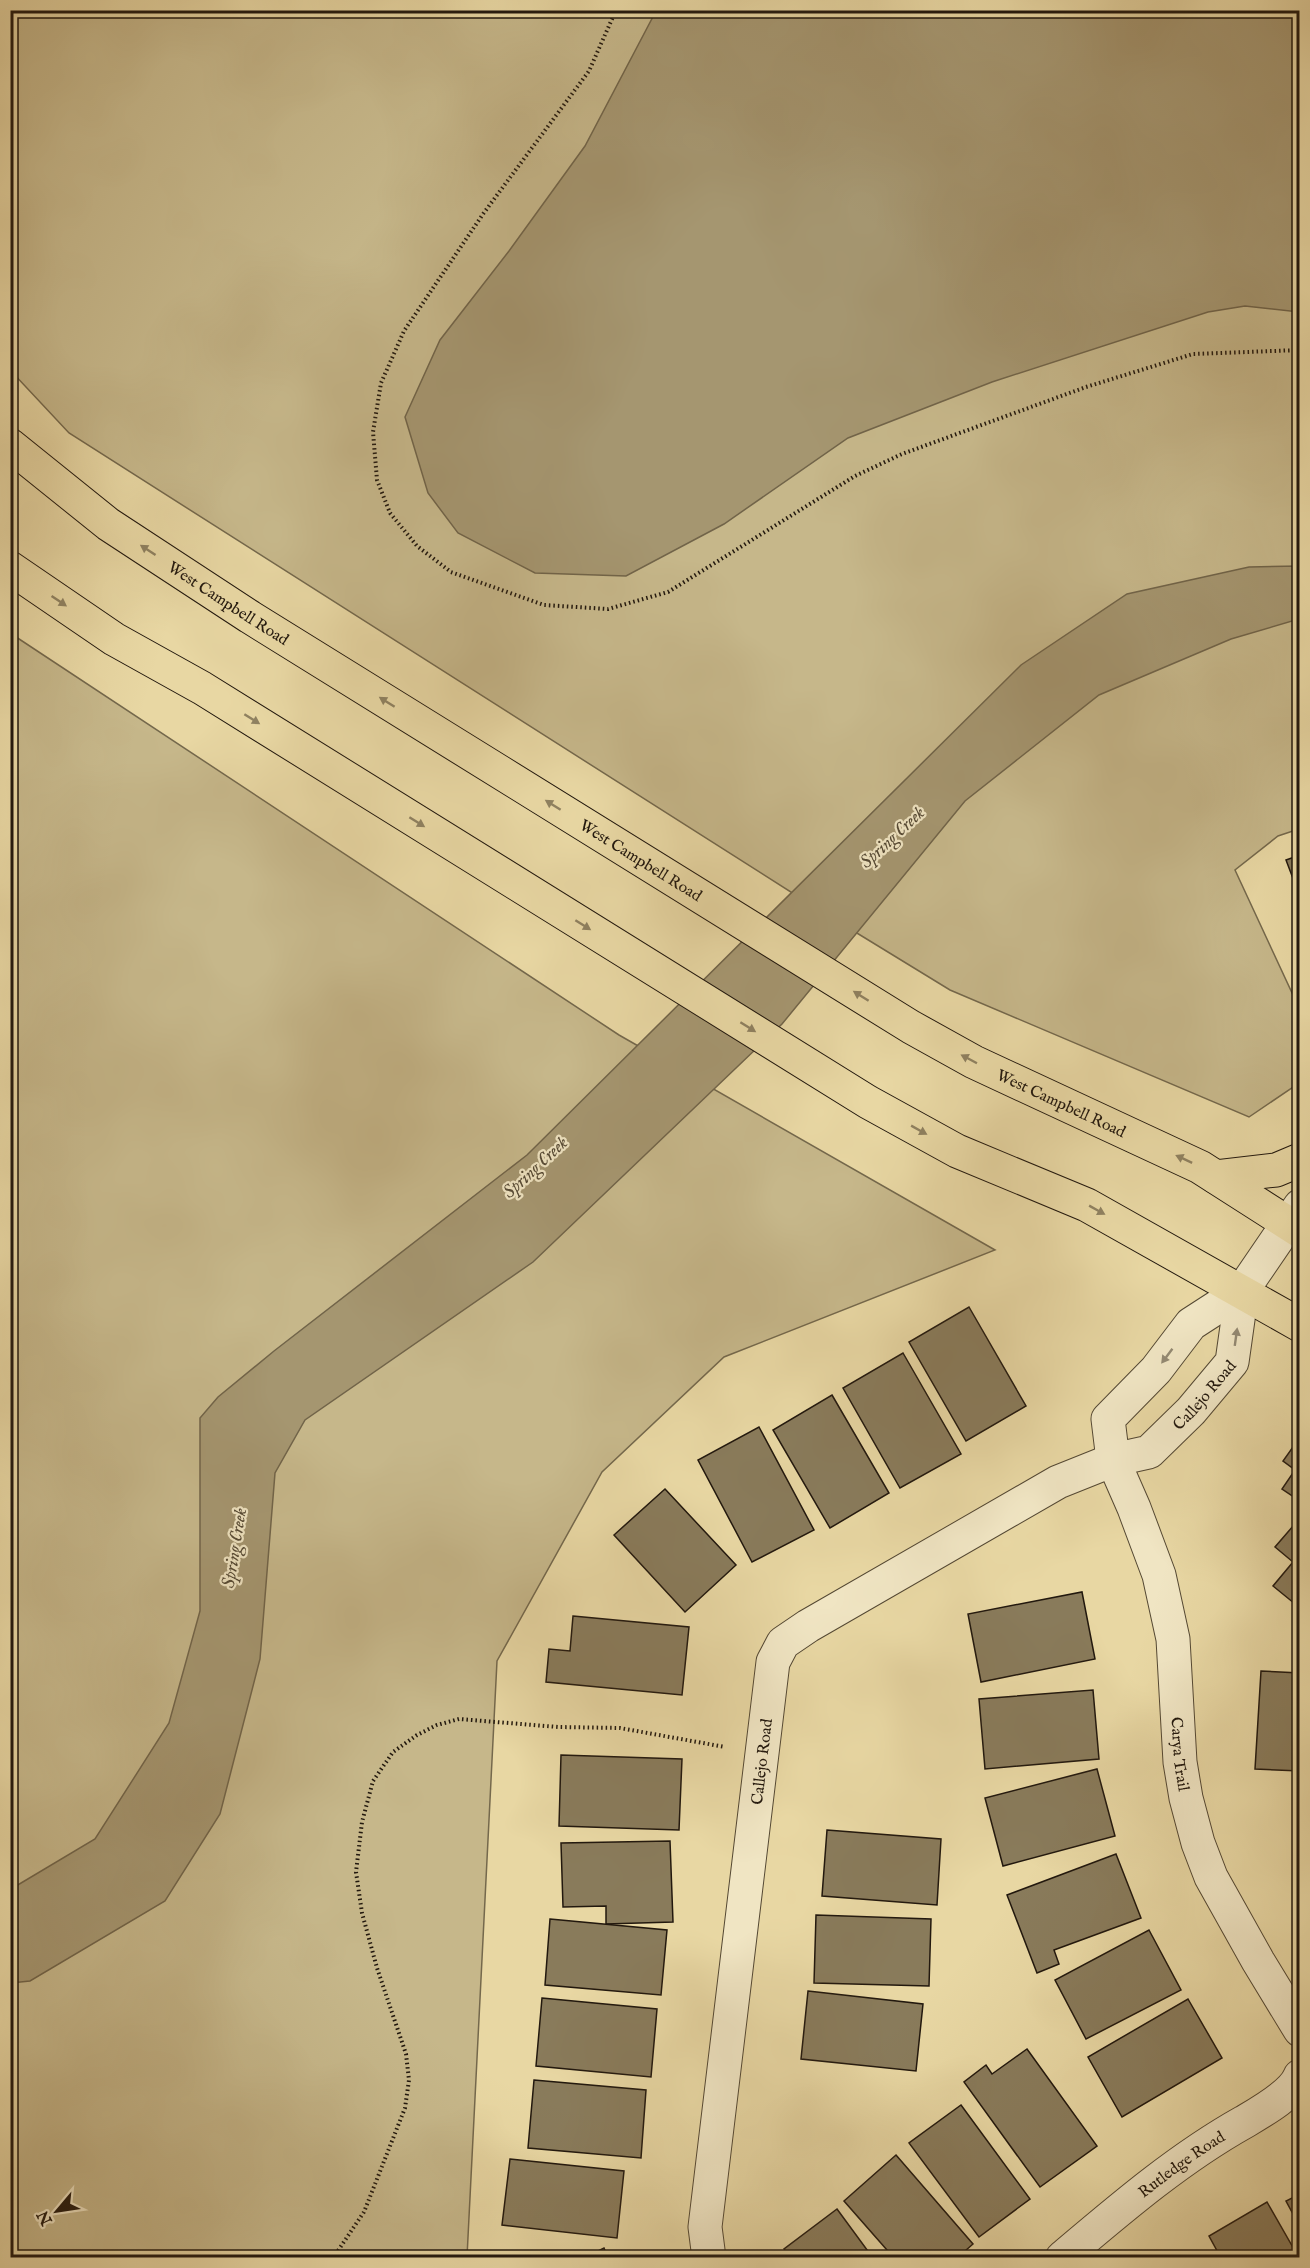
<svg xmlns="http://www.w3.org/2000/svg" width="1310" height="2268" font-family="'IM FELL English',serif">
	<rect width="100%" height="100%" fill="#e8d7a3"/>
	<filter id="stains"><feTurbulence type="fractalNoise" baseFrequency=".00333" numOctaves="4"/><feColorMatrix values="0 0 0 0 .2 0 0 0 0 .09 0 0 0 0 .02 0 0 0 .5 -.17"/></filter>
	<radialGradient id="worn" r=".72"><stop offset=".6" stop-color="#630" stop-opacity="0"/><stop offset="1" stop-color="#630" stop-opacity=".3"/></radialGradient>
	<g fill="#c6b78a" stroke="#74684c" stroke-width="1.5">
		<polygon points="11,11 1299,11 1299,829 1278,836 1235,870 1299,1008 1299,1083 1249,1117 950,990 816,908 69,433 11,371"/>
		<polygon points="10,633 619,1035 995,1250 724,1357 602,1472 497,1661 467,2257 11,2257"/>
	</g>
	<g fill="#a59670" stroke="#716449" stroke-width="1.5">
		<polygon points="656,11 1299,11 1299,312 1245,306 1208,312 992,382 848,438 724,524 626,576 535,573 458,533 428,493 405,417 440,340 509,251 585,146"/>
		<polygon points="1299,566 1299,619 1231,639 1099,695 965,801 782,1024 533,1262 305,1420 275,1473 260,1659 220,1814 165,1901 30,1981 11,1983 11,1889 95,1839 169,1723 200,1611 200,1418 218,1397 274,1351 527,1155 1021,665 1127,594 1249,567"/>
	</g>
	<g fill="#897b5b" stroke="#22180e" stroke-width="1.5">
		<polygon points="1300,855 1300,897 1286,860"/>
		<polygon points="969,1307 1026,1406 966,1441 909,1342"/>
		<polygon points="903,1353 961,1454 900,1488 843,1388"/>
		<polygon points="832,1395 889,1493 830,1528 773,1430"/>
		<polygon points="759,1427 814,1530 752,1562 698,1460"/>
		<polygon points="1300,1437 1300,1501 1282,1489 1295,1470 1283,1461"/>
		<polygon points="665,1489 736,1565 685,1612 614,1535"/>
		<polygon points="1300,1518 1300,1608 1273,1586 1293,1562 1275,1547"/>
		<polygon points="1082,1592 1095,1659 981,1682 968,1614"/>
		<polygon points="573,1616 689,1627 682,1695 546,1682 549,1649 570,1651"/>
		<polygon points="1261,1671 1300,1673 1300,1771 1255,1769"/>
		<polygon points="1093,1690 1099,1759 985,1769 979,1699"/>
		<polygon points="561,1755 682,1759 679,1830 559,1826"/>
		<polygon points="1097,1769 1115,1836 1003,1866 985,1798"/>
		<polygon points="827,1830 941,1839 937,1905 822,1896"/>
		<polygon points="670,1841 673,1922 606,1924 606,1906 563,1907 561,1843"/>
		<polygon points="1116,1854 1141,1918 1054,1950 1059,1964 1037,1973 1007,1895"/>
		<polygon points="816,1915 931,1919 929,1986 814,1983"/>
		<polygon points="550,1919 667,1930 661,1995 545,1985"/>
		<polygon points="1149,1930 1181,1990 1086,2039 1055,1980"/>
		<polygon points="808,1991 923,2004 916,2071 801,2059"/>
		<polygon points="542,1998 657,2009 651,2077 536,2066"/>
		<polygon points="1188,1999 1222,2058 1122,2117 1088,2057"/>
		<polygon points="1027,2049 1097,2146 1040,2187 964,2082 986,2065 992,2074"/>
		<polygon points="534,2080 646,2090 641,2158 528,2148"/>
		<polygon points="961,2105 1030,2199 979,2237 909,2143"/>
		<polygon points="896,2155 973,2244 957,2258 894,2258 844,2201"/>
		<polygon points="510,2159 624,2171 617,2238 502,2225"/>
		<polygon points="1300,2194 1300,2227 1286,2201"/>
		<polygon points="1267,2202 1299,2258 1221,2258 1209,2236"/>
		<polygon points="837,2209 873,2258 790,2258 784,2249"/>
		<polygon points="604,2248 608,2258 584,2258"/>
	</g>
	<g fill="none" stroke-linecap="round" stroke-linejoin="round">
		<defs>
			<g id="minor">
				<path id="s1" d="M1300,1206l-58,85 -51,33 -35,46 -48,49 5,41 21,48 25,67 14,64 7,123 6,36 12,45 13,34 47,84 42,69"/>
				<path id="s2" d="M709,2258l-4,-31 68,-565 10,-19 25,-17 250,-144 55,-22 36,-8 42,-41 41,-49 10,-71"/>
				<path id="s3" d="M1062,2258c58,-49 116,-99 182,-136 17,-10 49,-28 56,-46"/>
			</g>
			<g id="major">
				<path id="s4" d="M10,445l98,79 142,93 661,410 63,35 226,105 100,64"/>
				<polyline points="10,568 114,639 202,688 868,1102 957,1151 1087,1205 1300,1325"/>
				<polyline points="1216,1177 1276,1170 1300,1160"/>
			</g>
		</defs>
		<use href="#minor" stroke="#544833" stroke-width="35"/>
		<use href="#major" stroke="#22180e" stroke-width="35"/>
		<g stroke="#22180e" stroke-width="4" stroke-dasharray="1.5 3" stroke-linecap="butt">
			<polyline points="616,10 589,71 483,214 404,331 381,383 373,432 377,480 390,513 417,546 451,572 544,605 608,609 668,592 855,476 902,454 1086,387 1193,354 1300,350"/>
			<polyline points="333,2258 364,2212 405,2108 409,2080 406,2054 377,1968 362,1913 356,1872 362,1822 373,1781 393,1752 417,1735 437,1725 459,1719 558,1727 620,1728 725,1747"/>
		</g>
		<use href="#minor" stroke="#f0e5c3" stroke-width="33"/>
		<use href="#major" stroke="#e8d7a3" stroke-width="33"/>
	</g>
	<defs><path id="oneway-solid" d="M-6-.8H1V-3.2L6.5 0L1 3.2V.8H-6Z" transform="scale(1.5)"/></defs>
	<g fill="#8f8160">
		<use href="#oneway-solid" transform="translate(148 550) rotate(-147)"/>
		<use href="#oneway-solid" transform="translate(59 601) rotate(34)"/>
		<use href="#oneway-solid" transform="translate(387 702) rotate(-148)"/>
		<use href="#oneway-solid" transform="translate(252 719) rotate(32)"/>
		<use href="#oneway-solid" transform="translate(553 805) rotate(-148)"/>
		<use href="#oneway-solid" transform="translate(417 822) rotate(32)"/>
		<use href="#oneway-solid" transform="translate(583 925) rotate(32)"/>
		<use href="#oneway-solid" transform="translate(861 996) rotate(-148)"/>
		<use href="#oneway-solid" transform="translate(748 1027) rotate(32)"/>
		<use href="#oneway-solid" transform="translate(969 1059) rotate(-152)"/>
		<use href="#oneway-solid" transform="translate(919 1130) rotate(29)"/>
		<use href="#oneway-solid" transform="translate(1184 1159) rotate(-155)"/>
		<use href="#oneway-solid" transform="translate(1097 1210) rotate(29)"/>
	</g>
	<g fill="#938972">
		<use href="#oneway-solid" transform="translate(1236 1337) rotate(-82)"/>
		<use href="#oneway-solid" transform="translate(1167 1356) rotate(127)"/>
	</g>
	<g text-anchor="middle" stroke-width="4.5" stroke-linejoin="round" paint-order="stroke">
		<g font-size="16" fill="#22180e" stroke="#f0e5c3">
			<text dy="6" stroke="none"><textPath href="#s4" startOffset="270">West Campbell Road</textPath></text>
			<text dy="6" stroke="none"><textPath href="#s4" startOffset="756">West Campbell Road</textPath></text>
			<text dy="6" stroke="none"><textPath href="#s4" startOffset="1242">West Campbell Road</textPath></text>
			<text dy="6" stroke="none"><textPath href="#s2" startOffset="1116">Callejo Road</textPath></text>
			<text dy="6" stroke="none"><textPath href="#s1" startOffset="636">Carya Trail</textPath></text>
			<text dy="6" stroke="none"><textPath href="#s2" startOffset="500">Callejo Road</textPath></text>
			<text dy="6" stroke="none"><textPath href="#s3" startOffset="152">Rutledge Road</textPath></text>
		</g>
		<g font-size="18" font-style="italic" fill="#564a35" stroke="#f0e5c3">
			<text transform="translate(892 837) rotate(-43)" y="6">Spring Creek</text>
			<text transform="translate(535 1167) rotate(-43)" y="6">Spring Creek</text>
			<text transform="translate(234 1548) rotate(-81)" y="6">Spring Creek</text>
		</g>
	</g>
	<rect width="1310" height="2268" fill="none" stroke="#e8d7a3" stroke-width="36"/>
	<rect x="12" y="12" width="1286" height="2244" fill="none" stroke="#22180e" stroke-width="3"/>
	<rect x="18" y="18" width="1274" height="2232" fill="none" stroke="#22180e" stroke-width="1.5"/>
	<g transform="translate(57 2211) rotate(241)" stroke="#f0e5c3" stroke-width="4.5" paint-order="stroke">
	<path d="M0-4.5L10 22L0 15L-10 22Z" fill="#22180e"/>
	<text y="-9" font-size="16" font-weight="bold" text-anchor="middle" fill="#22180e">N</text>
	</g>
	<rect width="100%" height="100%" filter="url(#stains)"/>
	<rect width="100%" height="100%" fill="url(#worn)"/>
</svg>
